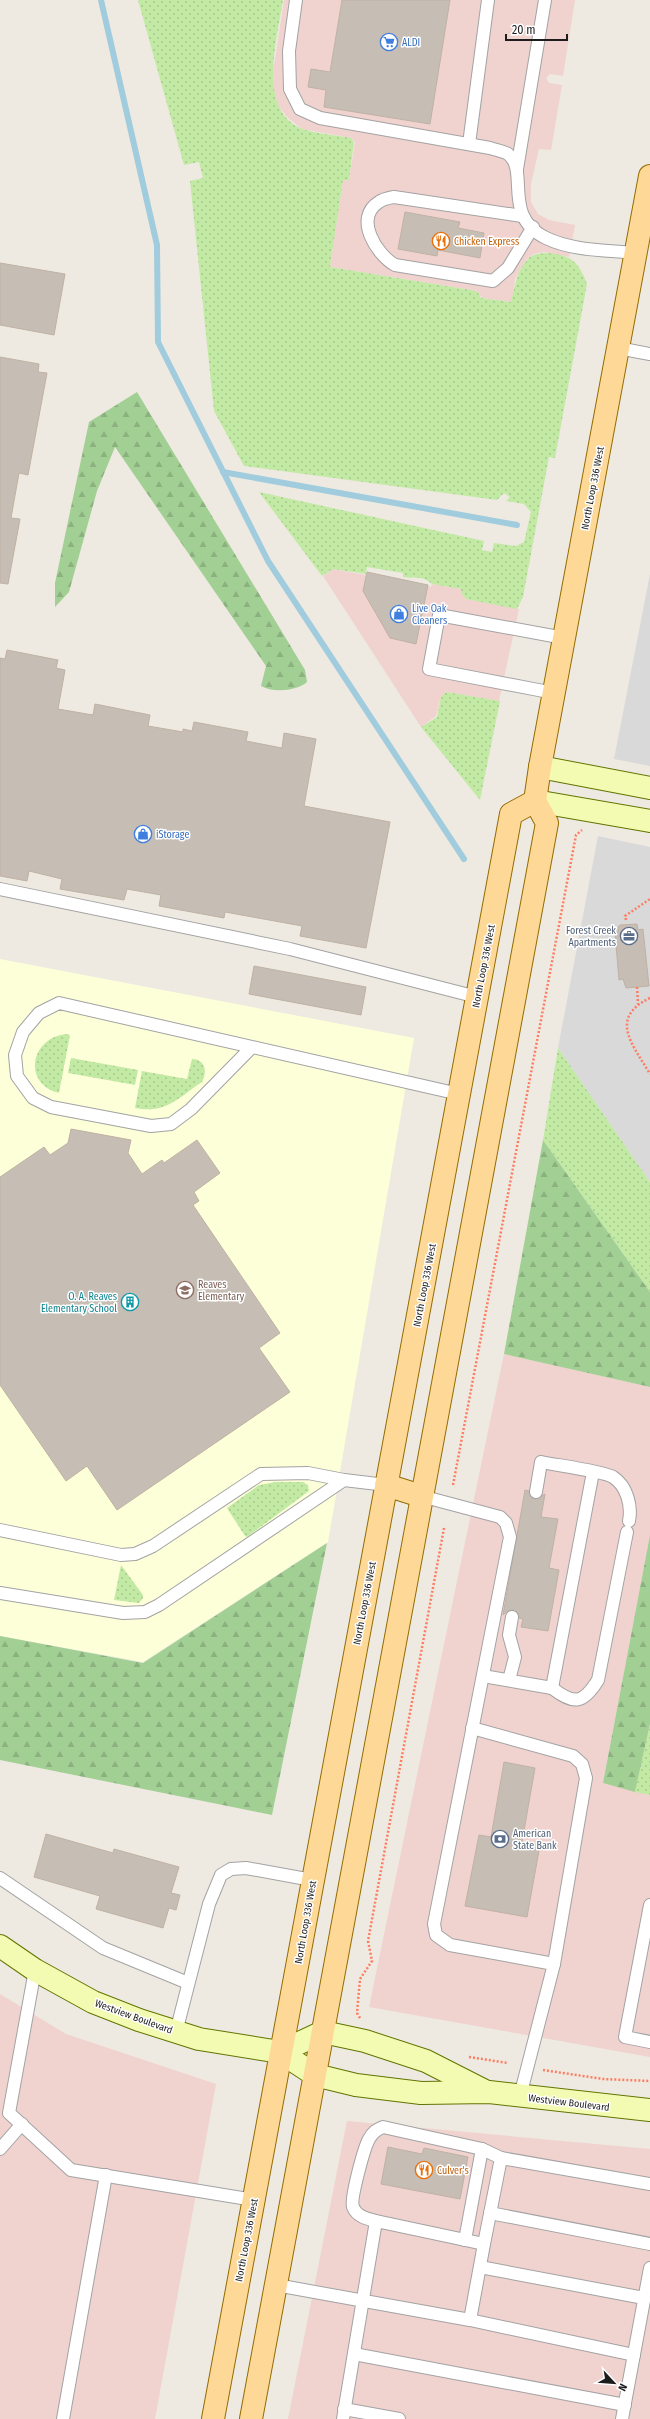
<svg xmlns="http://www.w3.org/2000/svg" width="650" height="2419" font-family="'Fira Sans Condensed',sans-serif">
	<defs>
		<pattern id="grass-dots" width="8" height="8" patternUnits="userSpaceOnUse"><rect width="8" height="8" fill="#c3eaa5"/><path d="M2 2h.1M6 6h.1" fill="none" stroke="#a7c88d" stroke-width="1.8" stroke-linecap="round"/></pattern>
		<pattern id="forest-firs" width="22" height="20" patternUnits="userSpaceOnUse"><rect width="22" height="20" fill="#a2cf94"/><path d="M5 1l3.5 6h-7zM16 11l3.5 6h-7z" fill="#8bb17f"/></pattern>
	</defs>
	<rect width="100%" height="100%" fill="#eeeae1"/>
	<g fill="#dad9d9">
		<polygon points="650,574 650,766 614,759"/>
		<polygon points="598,836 650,847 650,1182 558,1048"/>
	</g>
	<g fill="#f0d2cf">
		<polygon points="284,0 575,0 563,76 550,74 546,78 549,83 562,85 551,150 539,149 531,184 531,202 538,214 549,220 575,225 569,257 544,252 534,254 527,259 515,279 512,302 482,298 478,292 471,290 330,267 343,180 349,180 355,142 351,138 302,129 288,118 278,106 274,91 273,72"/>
		<polygon points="333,569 431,587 432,584 461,589 461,593 466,599 519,609 499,701 446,692 441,697 436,716 421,727 323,576"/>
		<polygon points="504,1354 650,1387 650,1535 603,1783 650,1795 650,2057 369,2007"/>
		<polygon points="0,1994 66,2034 216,2084 155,2419 0,2419"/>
		<polygon points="347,2121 650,2149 650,2419 288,2419"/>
	</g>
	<polygon fill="#fdffd9" points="0,959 414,1038 328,1542 143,1662 0,1636"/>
	<g fill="url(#grass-dots)">
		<path d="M138,0h145c-5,37 -28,111 20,129 14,5 33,6 48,9l3,4 -5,38h-6l-13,87 141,23 7,2 3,6 30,4c4,-15 5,-31 17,-43 9,-10 34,-6 44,1 8,6 12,16 15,24l-32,174 -6,-1 -26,140 -6,12 -51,-10 -5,-6v-4l-29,-5c-8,-9 -20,-5 -29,-7v-4l-36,-6 -1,7 -33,-5 -11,7 -63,-84 225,49 -2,9 10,2 2,-9 22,3 8,-4 7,-30 -7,-8 -18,-3 4,-4 -6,-4 -7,7 -253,-34 -30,-55 -24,-230 13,-3 -4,-16 -15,3z"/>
		<polygon points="446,692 500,701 480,800 421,727 437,717 441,697"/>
		<path d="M67,1034l3,1 -11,58c-37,-9 -29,-56 8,-59z"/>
		<polygon points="558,1048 650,1182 650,1292 543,1140"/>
		<polygon points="71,1058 138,1070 135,1085 68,1073"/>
		<path d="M192,1059c13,0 16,13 10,23 -24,16 -36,32 -67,26l7,-37 45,8z"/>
		<polygon points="276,1482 303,1482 308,1485 309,1491 247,1537 245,1536 227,1508 259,1485"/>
		<polygon points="121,1565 143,1595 143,1598 139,1603 114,1600"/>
		<polygon points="650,1724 650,1795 635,1792"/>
	</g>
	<g fill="url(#forest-firs)">
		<path d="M137,392l168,278 2,12c-10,9 -34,11 -46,4l5,-20 -151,-219 -18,44 -28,101 -14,15v-24l34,-161z"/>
		<polygon points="543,1140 650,1292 650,1387 504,1354"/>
		<polygon points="650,1535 650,1724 635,1792 603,1783"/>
		<polygon points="327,1543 272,1815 0,1760 0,1636 143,1663"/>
	</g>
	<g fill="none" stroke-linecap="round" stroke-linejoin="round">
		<g stroke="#a0ccdd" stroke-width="6">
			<polyline points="101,0 157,245 158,342 268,561 464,859"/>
			<polyline points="223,472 517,525"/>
		</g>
	</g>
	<g fill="#c6bdb4" stroke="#c0b2a3">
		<polygon points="342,0 450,0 430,124 324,107 326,90 308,87 311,69 330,72"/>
		<polygon points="405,212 460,222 458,228 484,233 480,258 438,250 437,256 398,249"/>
		<polygon points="0,263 65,274 54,335 0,325"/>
		<polygon points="0,357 39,364 38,372 47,373 28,475 19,473 11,518 20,519 8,584 0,583"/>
		<polygon points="367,572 428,585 416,644 390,638 363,591"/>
		<polygon points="7,650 58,660 56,668 65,670 58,709 93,715 95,704 150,715 148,726 183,732 183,729 192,731 194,722 248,732 246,741 282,748 284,733 316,739 304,806 390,822 366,948 300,936 302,926 225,912 224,918 159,906 161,895 127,889 124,900 60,889 62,879 29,871 27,881 0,876 0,658 5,659"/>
		<polygon points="637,924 638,930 643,929 649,986 626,988 623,979 619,980 615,933 618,932 618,927 620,925"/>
		<polygon points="254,966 366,987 361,1015 249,994"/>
		<polygon points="71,1129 131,1140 128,1153 142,1174 162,1160 164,1163 197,1140 220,1173 194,1192 199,1201 193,1205 280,1333 259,1348 290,1392 117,1510 87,1466 66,1481 0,1385 0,1177 44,1147 50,1155 68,1143"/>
		<polygon points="525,1490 529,1491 531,1498 535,1499 545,1494 541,1517 558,1519 549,1568 559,1570 548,1631 521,1627 523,1619 519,1618 519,1614 514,1610 509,1610 503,1615"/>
		<polygon points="504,1762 535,1768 522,1842 540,1845 527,1917 465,1906 479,1835 491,1837"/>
		<polygon points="46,1834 113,1853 114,1849 179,1867 171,1893 180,1895 176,1910 169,1908 163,1928 96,1909 100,1896 34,1877"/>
		<polygon points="388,2147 422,2154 424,2148 468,2157 460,2199 381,2184"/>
	</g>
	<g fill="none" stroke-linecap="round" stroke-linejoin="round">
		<defs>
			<g id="lane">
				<path d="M296,0l-7,51 1,38 10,20 20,9 170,30c5,2 13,3 18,6 22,17 -7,62 38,84 27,13 60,12 90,15"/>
				<polyline points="469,144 488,0"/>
				<polyline points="517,169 545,0"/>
				<path d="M522,216l-128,-19c-5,1 -11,2 -15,5 -26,16 -2,53 16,63l98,16 15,-13 25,-41"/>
				<polyline points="618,348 650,354"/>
				<polyline points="554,693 429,669 439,615 564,638"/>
				<polyline points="0,889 290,949 477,997"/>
				<polyline points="252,1047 191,1109 171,1124 151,1126 51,1107 33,1098 17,1076 15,1055 23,1032 39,1013 59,1003 459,1094"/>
				<path d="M536,1492l5,-30c14,3 62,9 72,15 14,9 19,29 16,44"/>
				<polyline points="421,1496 500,1517 506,1523 510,1537 434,1924 436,1935 450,1945 554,1964 520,2096"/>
				<polyline points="0,1530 121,1555 135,1554 153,1546 261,1474 308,1473 344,1480 386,1485"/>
				<polyline points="0,1593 123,1613 145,1612 159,1605 344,1480"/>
				<polyline points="483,1676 552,1688 593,1472"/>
				<polyline points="509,1680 515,1657 509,1635 512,1617"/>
				<path d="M552,1688c22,17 31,16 46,-8l29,-148"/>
				<polyline points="472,1728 573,1756 582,1764 586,1778 554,1964"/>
				<polyline points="0,1878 103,1948 188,1983"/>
				<polyline points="650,1905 625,2037 650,2042"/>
				<polyline points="35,1970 9,2113 71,2170 254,2200"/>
				<polyline points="176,2032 209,1904 221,1875 231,1869 246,1868 312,1880"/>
				<polyline points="0,2149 22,2124"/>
				<polyline points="490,2213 650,2244"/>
				<path d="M376,2221c-8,-2 -19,-4 -23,-14 -3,-8 11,-59 16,-68 4,-7 7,-9 14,-12l99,22"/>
				<polyline points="465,2240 482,2149 501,2158 650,2184"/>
				<polyline points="480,2267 644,2298"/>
				<polyline points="276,2285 470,2320 484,2244"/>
				<polyline points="470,2320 634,2355"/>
				<polyline points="354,2354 625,2405"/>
				<polyline points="344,2409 399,2419"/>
				<polyline points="63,2419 106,2175"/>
				<polyline points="343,2419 376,2221 484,2244 501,2158"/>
				<polyline points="622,2419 650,2268"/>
			</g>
			<g id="secondary">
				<polyline points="540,767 650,788"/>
				<polyline points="535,801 650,821"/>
				<polyline points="0,1946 35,1970 93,2002 139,2020 199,2039 280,2052 315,2075 356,2085 421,2093 489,2092 650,2110"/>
				<polyline points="280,2052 323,2032 365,2041 426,2061 485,2091"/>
			</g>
			<g id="primary">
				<polyline points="386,1485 421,1496"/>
				<polyline points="213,2419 511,814 535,801"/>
				<polyline points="251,2419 547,823 535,801 540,767 650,176"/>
			</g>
		</defs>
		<use href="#lane" stroke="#a3a3a3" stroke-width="14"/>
		<use href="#secondary" stroke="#617501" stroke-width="24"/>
		<use href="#primary" stroke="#946c00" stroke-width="24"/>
		<g stroke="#fe7c62" stroke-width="2.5" stroke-dasharray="2 2" stroke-linecap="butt">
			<polyline points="626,920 625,916 650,899"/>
			<polyline points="637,987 638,1004"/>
			<path d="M650,998c-42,20 -17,47 0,76"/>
			<polyline points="453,1485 576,835 582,830"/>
			<polyline points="360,2018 357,2013 360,1979 372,1961 368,1941 444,1528"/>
			<polyline points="469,2057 508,2063"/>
			<polyline points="543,2070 603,2079 650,2081"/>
		</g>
		<use href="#lane" stroke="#fff" stroke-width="12"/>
		<use href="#secondary" stroke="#f3fbb2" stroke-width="22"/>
		<use href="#primary" stroke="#fed896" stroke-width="22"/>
	</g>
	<defs>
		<symbol id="supermarket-ring" viewBox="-11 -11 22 22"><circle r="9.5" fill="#fff" stroke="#3f7fe0" stroke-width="1.5"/><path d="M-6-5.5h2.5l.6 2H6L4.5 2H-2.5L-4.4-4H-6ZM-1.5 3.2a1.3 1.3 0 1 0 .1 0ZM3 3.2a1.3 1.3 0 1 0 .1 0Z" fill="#3f7fe0"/></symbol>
		<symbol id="restaurant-ring" viewBox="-11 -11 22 22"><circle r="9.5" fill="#fff" stroke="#e8710a" stroke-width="1.5"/><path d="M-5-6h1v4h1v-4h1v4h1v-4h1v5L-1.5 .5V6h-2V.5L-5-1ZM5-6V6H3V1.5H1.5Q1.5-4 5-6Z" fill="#e8710a"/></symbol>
		<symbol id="shop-ring" viewBox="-11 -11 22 22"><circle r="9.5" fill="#fff" stroke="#3f7fe0" stroke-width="1.5"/><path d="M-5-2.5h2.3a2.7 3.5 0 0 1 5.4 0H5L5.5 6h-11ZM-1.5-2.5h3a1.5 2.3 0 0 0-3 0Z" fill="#3f7fe0"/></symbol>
		<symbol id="office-ring" viewBox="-11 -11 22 22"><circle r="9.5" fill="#fff" stroke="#5c6f8a" stroke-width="1.5"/><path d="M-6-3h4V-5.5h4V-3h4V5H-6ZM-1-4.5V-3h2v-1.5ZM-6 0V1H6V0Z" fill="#5c6f8a"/></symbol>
		<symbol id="school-ring" viewBox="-11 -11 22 22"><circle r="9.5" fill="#fff" stroke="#8d6e63" stroke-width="1.5"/><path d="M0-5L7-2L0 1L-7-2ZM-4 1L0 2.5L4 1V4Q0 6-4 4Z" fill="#8d6e63"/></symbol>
		<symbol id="building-ring" viewBox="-11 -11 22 22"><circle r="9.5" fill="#fff" stroke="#0f9aa8" stroke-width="1.5"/><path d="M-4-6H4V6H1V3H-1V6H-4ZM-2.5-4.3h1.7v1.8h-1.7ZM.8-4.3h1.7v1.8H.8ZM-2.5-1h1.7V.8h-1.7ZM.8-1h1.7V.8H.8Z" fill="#0f9aa8"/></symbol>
		<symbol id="bank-ring" viewBox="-11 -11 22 22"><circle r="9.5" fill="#fff" stroke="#5c6f8a" stroke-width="1.5"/><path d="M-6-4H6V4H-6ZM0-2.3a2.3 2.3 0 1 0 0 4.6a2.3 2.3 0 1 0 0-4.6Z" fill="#5c6f8a"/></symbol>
	</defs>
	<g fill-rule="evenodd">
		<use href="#supermarket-ring" x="379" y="32" width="20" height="20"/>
		<use href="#restaurant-ring" x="431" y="231" width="20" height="20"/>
		<use href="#shop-ring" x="389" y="604" width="20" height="20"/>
		<use href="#shop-ring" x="133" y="824" width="20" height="20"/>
		<use href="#office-ring" x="619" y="926" width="20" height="20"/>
		<use href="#school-ring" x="175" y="1280" width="20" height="20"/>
		<use href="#building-ring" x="120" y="1292" width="20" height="20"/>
		<use href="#bank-ring" x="490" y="1829" width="20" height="20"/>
		<use href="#restaurant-ring" x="414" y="2160" width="20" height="20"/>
	</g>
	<g text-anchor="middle" stroke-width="3" stroke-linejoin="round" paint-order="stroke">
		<g font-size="10" fill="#366cbe" stroke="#fff" text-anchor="start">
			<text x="402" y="46">ALDI</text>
			<text x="412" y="612">Live Oak<tspan x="412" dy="12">Cleaners</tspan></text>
			<text x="156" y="838">iStorage</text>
		</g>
		<g font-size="10" fill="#c56008" stroke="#fff" text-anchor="start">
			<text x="454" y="245">Chicken Express</text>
			<text x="437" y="2174">Culver's</text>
		</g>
		<g font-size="10" fill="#1c1c1c" stroke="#fff">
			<text transform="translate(592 488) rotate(-79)" y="4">North Loop 336 West</text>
			<text transform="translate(483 966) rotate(-79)" y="4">North Loop 336 West</text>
			<text transform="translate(424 1285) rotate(-79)" y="4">North Loop 336 West</text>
			<text transform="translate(364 1603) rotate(-79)" y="4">North Loop 336 West</text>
			<text transform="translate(305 1922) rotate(-80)" y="4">North Loop 336 West</text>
			<text transform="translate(134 2016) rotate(20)" y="4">Westview Boulevard</text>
			<text transform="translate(569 2102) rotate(7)" y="4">Westview Boulevard</text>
			<text transform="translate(246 2240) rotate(-79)" y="4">North Loop 336 West</text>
		</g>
		<g font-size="10" fill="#4e5e75" stroke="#fff" text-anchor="end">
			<text x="616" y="934">Forest Creek<tspan x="616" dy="12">Apartments</tspan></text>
			<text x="513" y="1837" text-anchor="start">American<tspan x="513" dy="12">State Bank</tspan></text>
		</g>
		<g font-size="10" fill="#785e54" stroke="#fff" text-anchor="start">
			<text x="198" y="1288">Reaves<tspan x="198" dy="12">Elementary</tspan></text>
		</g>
		<g font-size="10" fill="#0d838f" stroke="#fff" text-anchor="end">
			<text x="117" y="1300">O. A. Reaves<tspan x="117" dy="12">Elementary School</tspan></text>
		</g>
	</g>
	<g transform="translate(614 2383) rotate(116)" stroke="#ffffff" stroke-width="3" paint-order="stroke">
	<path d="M0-3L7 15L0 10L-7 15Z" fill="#1c1c1c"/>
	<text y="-6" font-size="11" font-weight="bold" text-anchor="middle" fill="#1c1c1c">N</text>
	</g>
	<path d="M506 34v6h61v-6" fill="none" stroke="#1c1c1c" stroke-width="2"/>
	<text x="512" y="34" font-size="12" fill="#1c1c1c" stroke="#ffffff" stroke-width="3" paint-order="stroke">20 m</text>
</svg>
